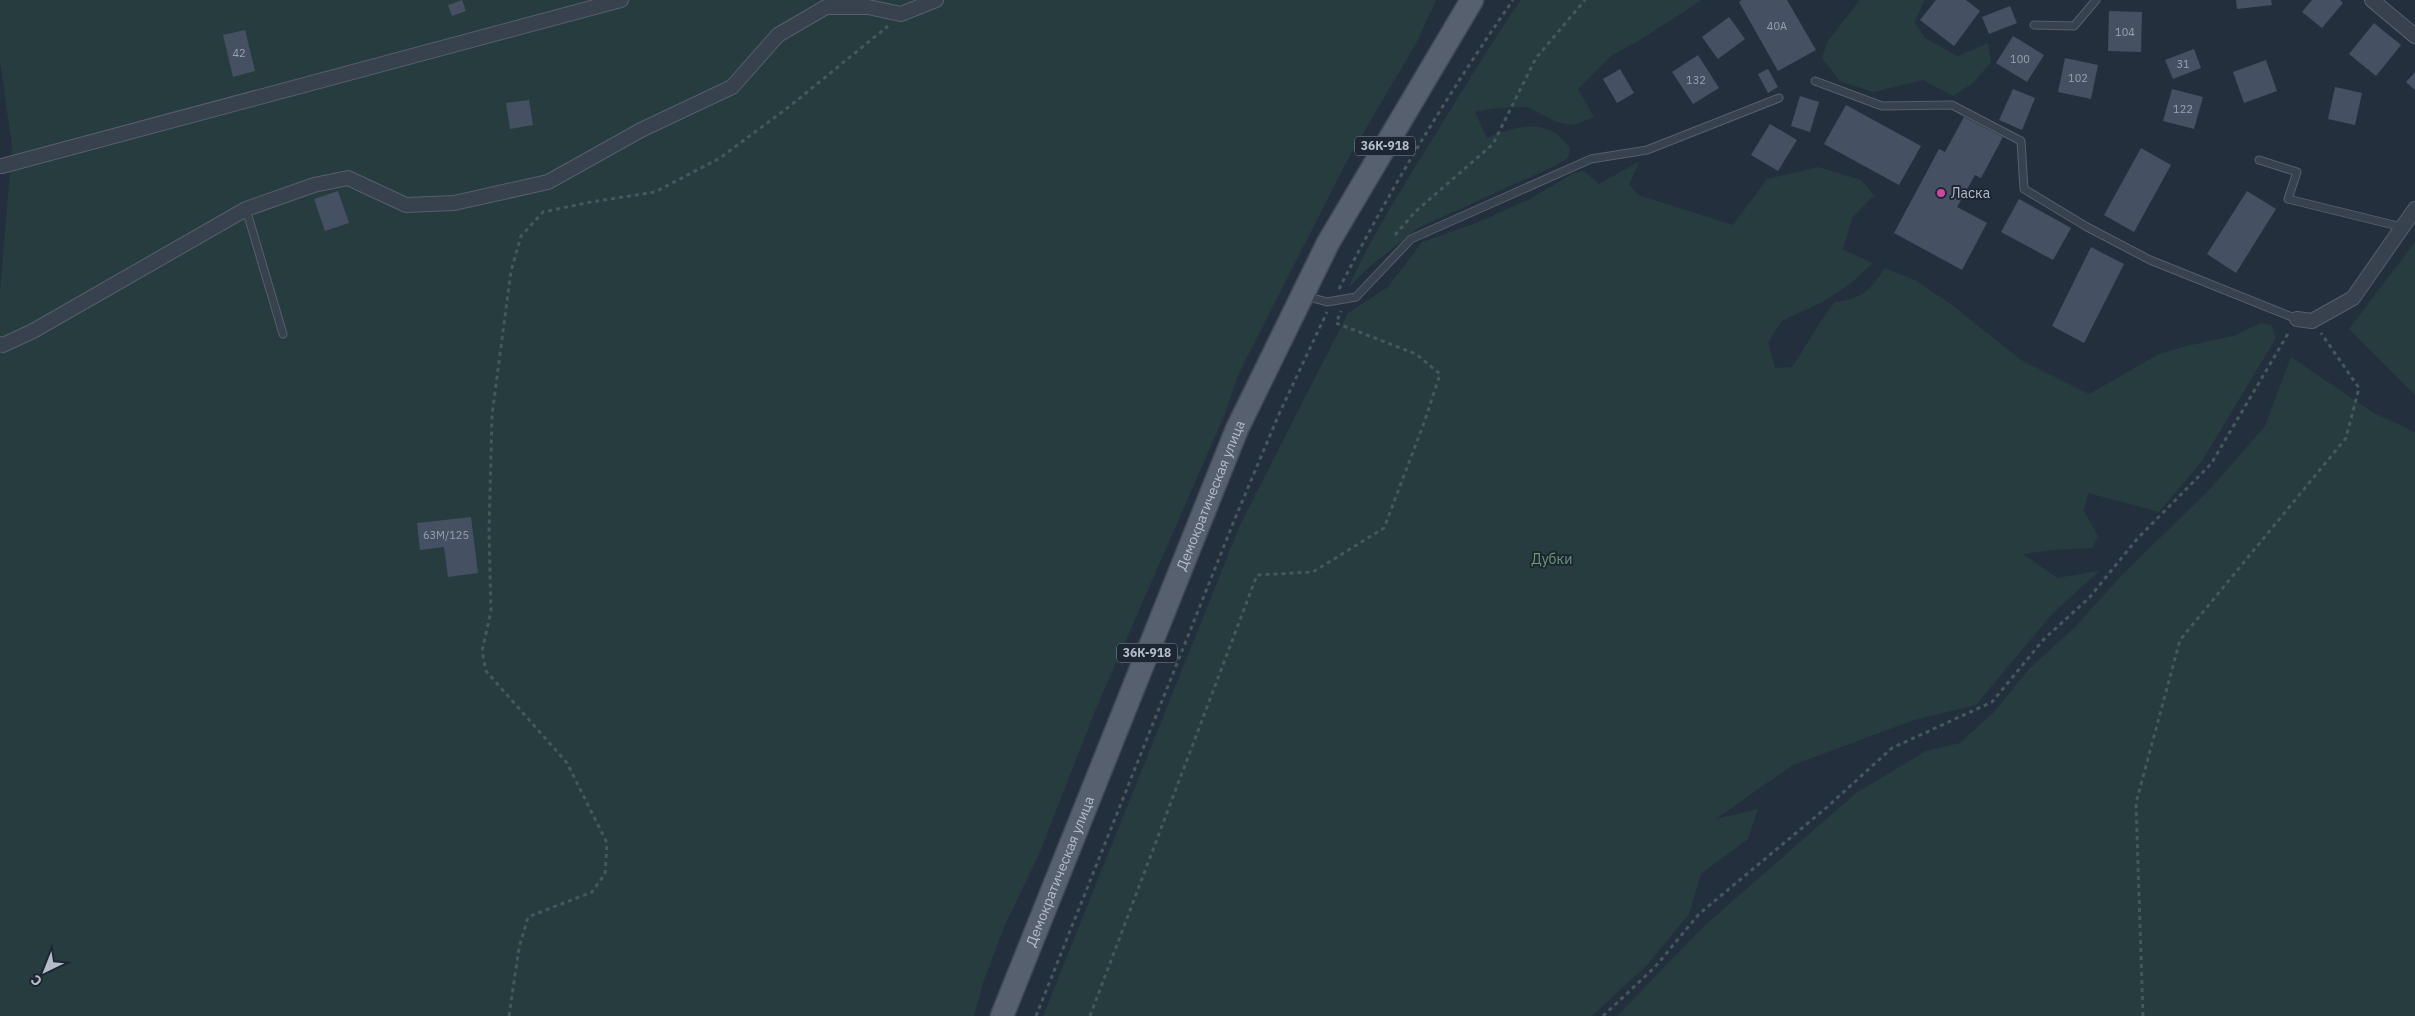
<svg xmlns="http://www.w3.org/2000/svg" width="2415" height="1016" font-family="'IBM Plex Sans',sans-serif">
	<rect width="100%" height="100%" fill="#242f3e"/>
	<g fill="#263c3f">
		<polygon points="0,0 1436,0 1418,40 1348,159 1239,373 1224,416 1095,711 1040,852 1005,925 983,983 974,1016 0,1016 0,292 12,147 0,60"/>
		<path d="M1521,0h181l-65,42 -24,12 -35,35 16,28 -20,8 -18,-3 -28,-15 -30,1 -23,4 12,26c20,-8 44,-17 65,-7 7,3 13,12 18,17l-2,10 -13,8 -137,62 -50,40 -20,20c24,-53 56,-103 87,-153 28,-45 55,-91 86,-135z"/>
		<polygon points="1860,0 1925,0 1914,22 1925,38 1958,56 1988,43 1991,62 1973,83 1953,96 1923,80 1873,92 1840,81 1822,58 1827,42"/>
		<path d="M1640,161l-11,23 9,11 95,30 34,-46 51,-12 43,13 13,15 -22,23 -9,32 30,13 -23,21 -26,17 -42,20 -14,21 7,26 17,-1c15,-21 26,-45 43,-65 27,-3 35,-12 50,-34l30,12 37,25 69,55 68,34 68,-39 25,-8 51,-11 28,-13 10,2 5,13 -74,123 -43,51 -71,-19 -4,18 14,25 -6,12 -38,2 -31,4 34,24 42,-7 -47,43 -76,91 -62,15 -121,45 -77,54 42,-10 -10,30 -47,35 -12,40 -42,51 -55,51h-549l197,-491 108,-212 40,-26 34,-45 54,-19 54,-24 44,-26 10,-2 15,13z"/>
		<polygon points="2415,242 2415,395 2349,329"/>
		<polygon points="2291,357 2372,412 2415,432 2415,1016 1617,1016 1703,927 1856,793 1926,751 1960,743 1994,712 2028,670 2075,627 2121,576 2212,487 2265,426"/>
	</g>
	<g fill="#455162">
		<polygon points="462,0 466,11 452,16 448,5"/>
		<polygon points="1742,0 1787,0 1816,50 1778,71 1739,2"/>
		<polygon points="1936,0 1966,0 1980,11 1954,46 1920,20"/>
		<polygon points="2236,0 2271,0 2272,5 2237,9"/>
		<polygon points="2312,0 2340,0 2343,3 2322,28 2302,12"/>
		<polygon points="2010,6 2017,23 1989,34 1982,17"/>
		<polygon points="2109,11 2142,12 2141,52 2108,51"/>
		<polygon points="1729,17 1745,39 1718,59 1702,37"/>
		<polygon points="2374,23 2401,45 2376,76 2349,54"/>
		<polygon points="245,30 255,71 233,77 223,35"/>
		<polygon points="2013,36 2044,55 2027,82 1996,63"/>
		<polygon points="2194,49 2201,68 2173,79 2165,60"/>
		<polygon points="1698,55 1719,88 1693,104 1672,72"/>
		<polygon points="2065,58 2098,65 2091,99 2058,92"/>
		<polygon points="2266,60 2277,91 2244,103 2233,72"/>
		<polygon points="1620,69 1634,93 1617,103 1603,79"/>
		<polygon points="1768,69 1778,87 1768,93 1758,74"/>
		<polygon points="2415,72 2415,90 2406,82"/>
		<polygon points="2335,87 2362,93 2355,125 2328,119"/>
		<polygon points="2013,89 2035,98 2022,130 1999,120"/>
		<polygon points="2172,89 2203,97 2194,129 2163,121"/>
		<polygon points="1800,96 1819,102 1810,132 1791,126"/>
		<polygon points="529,100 533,125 510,129 506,103"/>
		<polygon points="1846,105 1921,146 1899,185 1824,144"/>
		<polygon points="1964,117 2003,137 1981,178 1975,175 1957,207 1987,223 1962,270 1894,233 1939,149 1945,152"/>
		<polygon points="1770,124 1797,140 1778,171 1751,155"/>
		<polygon points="2141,148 2171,165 2134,232 2104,215"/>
		<polygon points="338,191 349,223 325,231 314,199"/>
		<polygon points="2247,191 2276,209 2236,273 2207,254"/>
		<polygon points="2019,199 2071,228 2053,260 2001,232"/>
		<polygon points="2091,247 2124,264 2084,343 2052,326"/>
		<polygon points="471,517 478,573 448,577 444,547 420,550 417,523"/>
	</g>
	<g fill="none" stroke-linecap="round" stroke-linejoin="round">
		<defs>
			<g id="lane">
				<polyline points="2034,25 2074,26 2096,0"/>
				<polyline points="1815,81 1882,106 1952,105 2021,141 2024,189 2087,227 2150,260 2297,319"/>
				<polyline points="2259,160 2297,172 2288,199 2402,227"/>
				<polyline points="246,209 283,334"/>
				<polyline points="1306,296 1327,302 1356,297 1411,239 1591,159 1647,150 1779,98"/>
			</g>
			<g id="street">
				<polyline points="2372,0 2415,36"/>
				<polyline points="2,166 621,0"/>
				<polyline points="2297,319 2312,321 2353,298 2415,209"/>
				<polyline points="0,344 3,345 33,331 246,209 314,185 348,178 406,205 454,203 548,182 641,130 732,87 778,35 826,7 868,7 901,14 936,0"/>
			</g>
			<g id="primary">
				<path id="s1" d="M1002,1016l235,-587 91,-186 144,-243"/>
			</g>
		</defs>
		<use href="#lane" stroke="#565f6c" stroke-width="9"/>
		<use href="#street" stroke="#565f6c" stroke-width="16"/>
		<use href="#primary" stroke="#414a57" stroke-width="25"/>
		<g stroke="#44595c" stroke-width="3" stroke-dasharray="4 4" stroke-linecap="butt">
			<polyline points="1395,235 1415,212 1493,144 1536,58 1585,0"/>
			<path d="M1339,289c51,-100 110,-197 174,-289"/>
			<polyline points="509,1016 519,948 528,917 592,892 605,874 607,843 567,763 486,671 482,651 491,611 489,532 492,415 511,271 521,236 543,212 591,202 655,192 720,158 790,106 888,26"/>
			<polyline points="1036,1016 1234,521 1279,414 1327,312"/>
			<polyline points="1090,1016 1257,575 1313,572 1384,528 1424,423 1440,374 1416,354 1336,323 1341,311"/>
			<polyline points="1603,1016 1655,967 1699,914 1826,808 1892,748 1992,702 2044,639 2089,598 2137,539 2211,464 2289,332"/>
			<polyline points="2143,1016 2136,803 2180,640 2346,438 2359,388 2321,333"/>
		</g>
		<use href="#lane" stroke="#38414e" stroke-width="7"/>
		<use href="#street" stroke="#38414e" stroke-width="14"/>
		<use href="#primary" stroke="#56606e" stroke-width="22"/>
	</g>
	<circle fill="#d1479c" stroke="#1d2633" stroke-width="2" cx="1941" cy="193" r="5"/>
	<g text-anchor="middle" stroke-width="4" stroke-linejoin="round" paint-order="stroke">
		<g font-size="11" fill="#98a1af">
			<text x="1777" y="30">40А</text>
			<text x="2125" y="36">104</text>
			<text x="239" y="57">42</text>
			<text x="2020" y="63">100</text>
			<text x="2183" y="68">31</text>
			<text x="2078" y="82">102</text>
			<text x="1696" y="84">132</text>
			<text x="2183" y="113">122</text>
			<text x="446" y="539">63М/125</text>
		</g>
		<g fill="#1d2633" stroke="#878f9c" stroke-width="1">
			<rect x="1355" y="136.5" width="60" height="19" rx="4"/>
			<rect x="1117" y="643.5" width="60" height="19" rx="4"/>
		</g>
		<g font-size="12" font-weight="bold" fill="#b4bcc9">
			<text x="1385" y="150">36К-918</text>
			<text x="1147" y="657">36К-918</text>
		</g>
		<g font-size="14" fill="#b4bcc9" stroke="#1d2633" text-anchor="start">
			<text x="1951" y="198">Ласка</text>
		</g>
		<g font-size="14" fill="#b4bcc9" stroke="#1d2633">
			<text dy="5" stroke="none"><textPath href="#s1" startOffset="561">Демократическая улица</textPath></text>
			<text dy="5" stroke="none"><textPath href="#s1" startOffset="156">Демократическая улица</textPath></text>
		</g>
		<g font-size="14" fill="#6b9a76" stroke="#1d2633">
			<text x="1552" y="564">Дубки</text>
		</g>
	</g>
	<g transform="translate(45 971) rotate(223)" stroke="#1d2633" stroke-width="4" paint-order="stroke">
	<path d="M0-4L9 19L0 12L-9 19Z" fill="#b4bcc9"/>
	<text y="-8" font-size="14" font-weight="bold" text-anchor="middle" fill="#b4bcc9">С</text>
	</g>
</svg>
